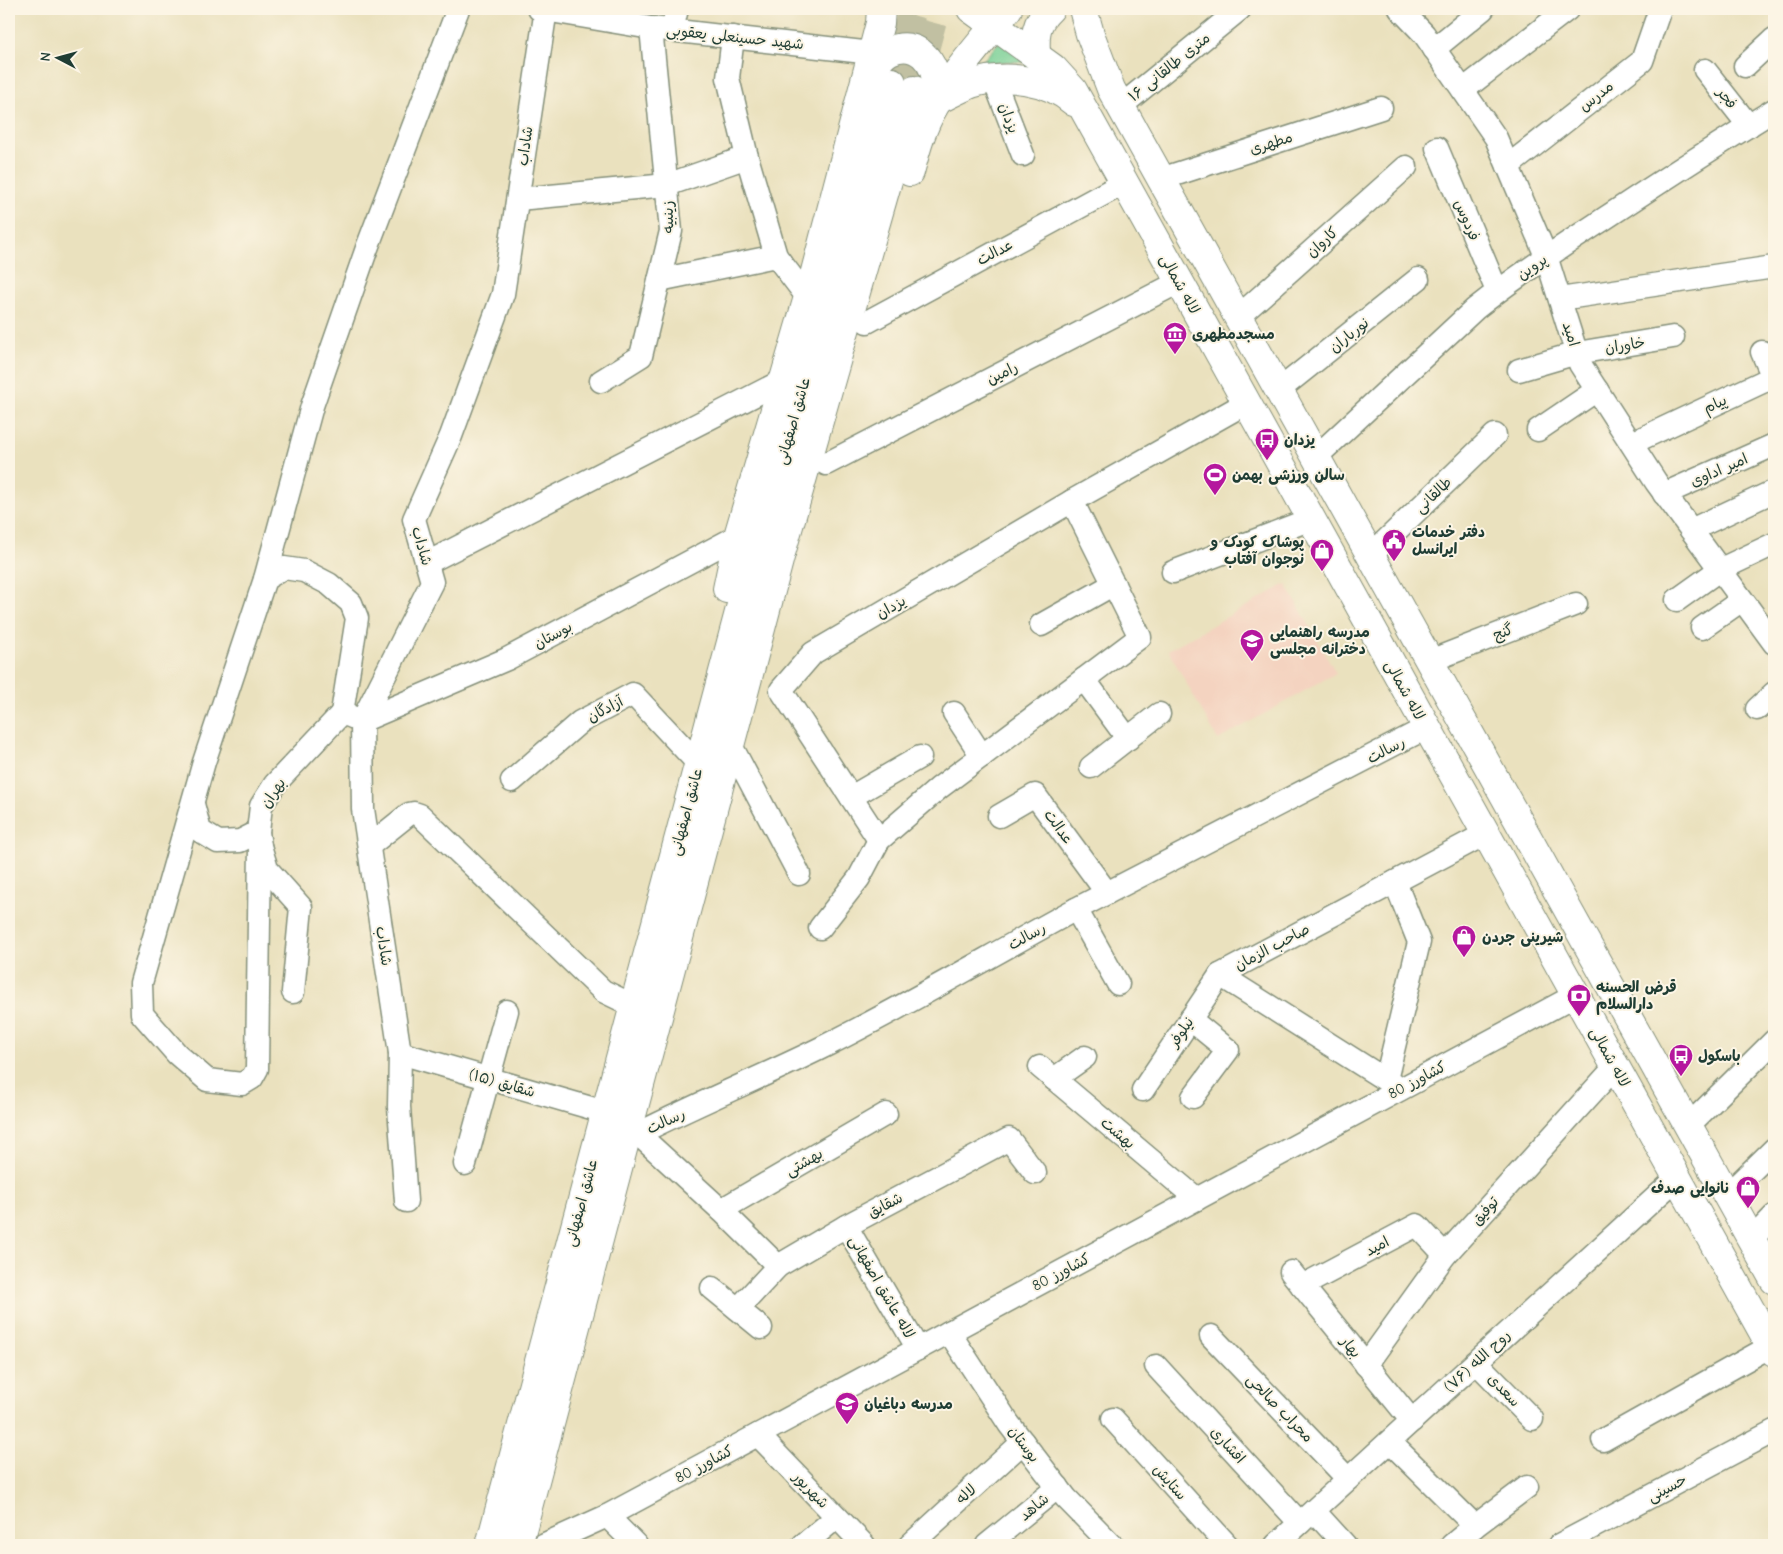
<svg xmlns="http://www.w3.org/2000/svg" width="1783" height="1554" font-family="'Comic Neue','Playpen Sans Arabic',sans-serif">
	<rect width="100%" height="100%" fill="#fcf5e5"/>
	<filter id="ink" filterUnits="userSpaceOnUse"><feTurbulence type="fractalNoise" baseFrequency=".02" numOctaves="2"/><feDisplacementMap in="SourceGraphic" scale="10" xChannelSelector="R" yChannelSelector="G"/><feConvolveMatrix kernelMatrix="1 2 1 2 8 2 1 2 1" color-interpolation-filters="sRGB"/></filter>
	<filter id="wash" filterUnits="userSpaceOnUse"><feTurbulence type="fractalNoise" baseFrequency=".0096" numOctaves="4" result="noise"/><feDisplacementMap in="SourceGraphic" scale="20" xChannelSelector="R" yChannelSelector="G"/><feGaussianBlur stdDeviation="1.12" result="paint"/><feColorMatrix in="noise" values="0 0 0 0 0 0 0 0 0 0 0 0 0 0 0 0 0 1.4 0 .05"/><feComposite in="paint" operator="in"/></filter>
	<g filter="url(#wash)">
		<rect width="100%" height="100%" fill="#eae1be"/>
		<polygon fill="#f4d3c0" points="1286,584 1336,673 1218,740 1168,650"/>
		<path fill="#76cf94" stroke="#4a8664" d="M1001,40l28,23c-21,-3 -36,-2 -55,8z"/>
	</g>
	<g filter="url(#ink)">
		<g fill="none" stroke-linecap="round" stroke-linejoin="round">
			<g stroke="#c1c0a2" stroke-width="28" stroke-dasharray="28 14" stroke-linecap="butt">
				<polyline points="892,82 913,9"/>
				<polyline points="914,90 936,9"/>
			</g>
			<defs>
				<g id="minor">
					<polyline points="539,9 651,28 872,53"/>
					<polyline points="1400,9 1424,34 1496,138 1546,256 1580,364 1656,482 1774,643"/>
					<polyline points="672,30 677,9"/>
					<polyline points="733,37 728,78 747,157 776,256 808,298"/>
					<polyline points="1434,49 1483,9"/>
					<polyline points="1745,66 1774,39"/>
					<polyline points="1705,70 1749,126"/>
					<polyline points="994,80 1023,155"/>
					<polyline points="1463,90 1568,9"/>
					<polyline points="1121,106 1240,9"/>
					<polyline points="1437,148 1497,291"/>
					<polyline points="1508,166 1642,61 1660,9"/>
					<polyline points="1161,179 1381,108"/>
					<polyline points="518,199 667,185 747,157"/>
					<polyline points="659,280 776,256"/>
					<polyline points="1560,299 1774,267"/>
					<polyline points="1238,317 1406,167"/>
					<polyline points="867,322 1124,183"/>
					<polyline points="1519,370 1577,353 1673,337"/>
					<polyline points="601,381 641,356 671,231 651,28"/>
					<polyline points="1279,390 1418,279"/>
					<polyline points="1538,430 1597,390"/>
					<polyline points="1632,443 1773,377 1762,352"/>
					<path d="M1316,457l159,-148c44,-35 91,-65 138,-96 53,-35 107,-70 161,-103"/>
					<polyline points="826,464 1179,282"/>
					<polyline points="1664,494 1774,445"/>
					<polyline points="1691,530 1774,491"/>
					<polyline points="1371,555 1495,435"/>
					<polyline points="427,563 784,380"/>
					<polyline points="1173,572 1311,519"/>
					<polyline points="265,579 284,568 304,571 329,584 351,603 357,618 342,713"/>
					<polyline points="1677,600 1719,570 1774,544"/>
					<polyline points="1041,625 1114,584"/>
					<polyline points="1702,628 1742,600"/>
					<polyline points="1430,661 1576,604"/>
					<polyline points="1084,679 1128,739"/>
					<polyline points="1757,709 1774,693"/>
					<polyline points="954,713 982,756"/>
					<polyline points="735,753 799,874"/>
					<polyline points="1091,767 1159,714"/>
					<polyline points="512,781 580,722 633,694 692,757"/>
					<polyline points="851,797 920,757"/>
					<polyline points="193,804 200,831 218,842 240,841 258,832"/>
					<polyline points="999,816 1035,795 1107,893"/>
					<polyline points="879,840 781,690 813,653 1072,501 1246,403"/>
					<polyline points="260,846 257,1069 252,1078 242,1084 207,1080 177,1054 142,1014 141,983 204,762 265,579 312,406 367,248 458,9"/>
					<polyline points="369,846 409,814 414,813 420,815 603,991 634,1006"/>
					<polyline points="1076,909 1118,984"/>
					<polyline points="820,928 859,878 879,840 939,788 1140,637 1072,501"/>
					<polyline points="1220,975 1400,1089"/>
					<polyline points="293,992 301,907 267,869 260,846 258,832 261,806 275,784 342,713 362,721 507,659 738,536"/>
					<polyline points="1190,1019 1228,1050 1193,1097"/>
					<polyline points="400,1053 605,1112"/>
					<polyline points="1040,1067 1197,1199"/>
					<polyline points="1054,1079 1085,1057"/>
					<polyline points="1386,1080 1419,942 1395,882"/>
					<polyline points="1143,1090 1220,975 1485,834"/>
					<polyline points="1688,1126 1774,1041"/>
					<polyline points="638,1134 721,1210 778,1266"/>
					<path d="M626,1140c63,-33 130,-60 195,-92 87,-43 170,-93 255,-139l350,-181"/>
					<polyline points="465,1164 507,1011"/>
					<polyline points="1727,1195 1774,1149"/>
					<polyline points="406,1201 399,1107 400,1053 363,809 362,721 432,582 414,519 451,436 503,294 546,9"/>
					<polyline points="721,1210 886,1114"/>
					<polyline points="846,1226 918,1349"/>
					<polyline points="1752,1239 1774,1216"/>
					<polyline points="1291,1272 1412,1421"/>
					<polyline points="1302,1286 1417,1225 1445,1255"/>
					<polyline points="712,1288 761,1328"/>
					<polyline points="738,1309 778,1266 846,1226 1009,1139 1035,1173"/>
					<polyline points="949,1332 1009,1424 1066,1498 1112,1545"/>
					<polyline points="1211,1336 1348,1479"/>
					<polyline points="1476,1362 1532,1419"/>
					<polyline points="1366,1365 1445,1255 1616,1066"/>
					<polyline points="1156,1366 1300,1523"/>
					<polyline points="1113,1419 1227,1545"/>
					<polyline points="758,1435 864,1545"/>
					<polyline points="1603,1440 1771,1346"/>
					<polyline points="1390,1442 1475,1526"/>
					<polyline points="1314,1511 1345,1545"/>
					<polyline points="607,1516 636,1545"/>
					<polyline points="543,1545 607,1516 1576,995"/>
					<polyline points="803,1545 837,1517"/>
					<polyline points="910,1545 1023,1442"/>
					<polyline points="987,1545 1058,1487"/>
					<polyline points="1276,1545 1677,1178"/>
					<polyline points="1452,1545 1475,1526 1527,1487"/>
					<polyline points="1559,1545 1774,1431"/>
				</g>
				<g id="major">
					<polyline points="971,9 1053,68 1073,90 1774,1352"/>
					<polyline points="1083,9 1090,34 1111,89 1774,1280"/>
					<path d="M1036,55c-1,-20 -1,-32 14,-46"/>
					<path d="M868,78c5,-9 12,-22 22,-27 26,-13 47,11 47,38 -1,6 -3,13 -4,19"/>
					<path d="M940,99c10,-5 21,-11 31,-15 34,-11 76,-5 103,18"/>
					<path d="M910,172c6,-22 12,-45 24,-65 20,-35 49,-66 74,-98"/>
					<polyline points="727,589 738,536 811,287 880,23 881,9"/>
					<polyline points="490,1545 758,541 892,82"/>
					<polyline points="518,1545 780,557 914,90"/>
				</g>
			</defs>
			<use href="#minor" stroke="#848f79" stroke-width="25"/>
			<use href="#major" stroke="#848f79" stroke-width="30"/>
			<use href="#minor" stroke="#fff" stroke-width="22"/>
			<use href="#major" stroke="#fff" stroke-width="28"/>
		</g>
	</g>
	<defs>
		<symbol id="museum-pin" viewBox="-11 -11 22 30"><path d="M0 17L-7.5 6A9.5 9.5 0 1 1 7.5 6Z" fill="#b5179e" stroke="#fcf5e5"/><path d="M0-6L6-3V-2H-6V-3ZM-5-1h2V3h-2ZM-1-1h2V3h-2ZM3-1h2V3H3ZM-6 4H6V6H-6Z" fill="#fff"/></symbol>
		<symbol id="bus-pin" viewBox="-11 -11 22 30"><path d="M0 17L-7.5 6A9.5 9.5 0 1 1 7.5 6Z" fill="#b5179e" stroke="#fcf5e5"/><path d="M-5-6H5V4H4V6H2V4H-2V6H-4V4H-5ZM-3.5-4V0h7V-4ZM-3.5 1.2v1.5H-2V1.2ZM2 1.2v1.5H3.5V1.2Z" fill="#fff"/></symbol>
		<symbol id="stadium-pin" viewBox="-11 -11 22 30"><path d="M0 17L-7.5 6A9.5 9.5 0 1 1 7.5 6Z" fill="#b5179e" stroke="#fcf5e5"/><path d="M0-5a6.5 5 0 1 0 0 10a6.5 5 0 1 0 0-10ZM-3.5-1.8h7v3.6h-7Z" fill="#fff"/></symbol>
		<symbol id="civic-pin" viewBox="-11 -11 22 30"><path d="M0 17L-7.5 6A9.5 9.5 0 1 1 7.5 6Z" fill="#b5179e" stroke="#fcf5e5"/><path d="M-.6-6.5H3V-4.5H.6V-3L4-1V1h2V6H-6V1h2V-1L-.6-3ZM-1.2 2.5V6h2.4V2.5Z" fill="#fff"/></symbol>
		<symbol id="shop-pin" viewBox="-11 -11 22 30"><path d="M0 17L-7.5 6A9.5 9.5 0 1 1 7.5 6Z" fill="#b5179e" stroke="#fcf5e5"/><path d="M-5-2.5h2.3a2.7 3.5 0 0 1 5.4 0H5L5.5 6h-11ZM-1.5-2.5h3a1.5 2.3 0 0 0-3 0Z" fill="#fff"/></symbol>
		<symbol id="school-pin" viewBox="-11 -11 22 30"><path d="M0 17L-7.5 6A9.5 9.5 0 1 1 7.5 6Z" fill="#b5179e" stroke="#fcf5e5"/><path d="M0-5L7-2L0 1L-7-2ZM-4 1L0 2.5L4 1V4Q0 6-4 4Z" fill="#fff"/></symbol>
		<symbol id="bank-pin" viewBox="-11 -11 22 30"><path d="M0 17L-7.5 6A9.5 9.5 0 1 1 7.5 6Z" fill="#b5179e" stroke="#fcf5e5"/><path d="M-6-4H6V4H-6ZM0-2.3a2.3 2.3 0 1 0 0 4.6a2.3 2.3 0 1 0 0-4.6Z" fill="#fff"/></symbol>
	</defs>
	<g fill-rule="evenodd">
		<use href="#museum-pin" x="1161" y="320" width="28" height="38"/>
		<use href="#bus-pin" x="1253" y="426" width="28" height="38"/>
		<use href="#stadium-pin" x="1201" y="461" width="28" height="38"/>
		<use href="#civic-pin" x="1380" y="527" width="28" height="38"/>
		<use href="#shop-pin" x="1308" y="537" width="28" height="38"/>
		<use href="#school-pin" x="1238" y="627" width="28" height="38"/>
		<use href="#shop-pin" x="1450" y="923" width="28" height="38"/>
		<use href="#bank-pin" x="1565" y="982" width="28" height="38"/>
		<use href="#bus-pin" x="1667" y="1042" width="28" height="38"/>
		<use href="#shop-pin" x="1734" y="1174" width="28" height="38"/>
		<use href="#school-pin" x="833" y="1390" width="28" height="38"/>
	</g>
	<g text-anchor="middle" stroke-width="4" stroke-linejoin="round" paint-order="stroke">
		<g font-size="15" fill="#1f3d34" stroke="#fcf5e5">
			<text transform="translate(735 37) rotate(6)" y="5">شهید حسینعلی یعقوبی</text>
			<text transform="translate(1169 67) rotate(-39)" y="5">۱۶ متری طالقانی</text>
			<text transform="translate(1596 96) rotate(-38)" y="5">مدرس</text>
			<text transform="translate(1727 98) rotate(52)" y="5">فجر</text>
			<text transform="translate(1009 118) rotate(69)" y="5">یزدان</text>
			<text transform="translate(1271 143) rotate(-18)" y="5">مطهری</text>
			<text transform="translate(525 146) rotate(-82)" y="5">شاداب</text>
			<text transform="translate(668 217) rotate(-91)" y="5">زینبیه</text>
			<text transform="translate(1467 220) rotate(67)" y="5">فردوس</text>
			<text transform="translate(1322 242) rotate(-42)" y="5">کاروان</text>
			<text transform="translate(995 252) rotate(-28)" y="5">عدالت</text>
			<text transform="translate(1532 267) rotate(-35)" y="5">پروین</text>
			<text transform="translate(1180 284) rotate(61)" y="5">لاله شمالی</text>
			<text transform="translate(1571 334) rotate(73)" y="5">امید</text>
			<text transform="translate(1349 335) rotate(-39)" y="5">نورباران</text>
			<text transform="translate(1625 345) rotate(-9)" y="5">خاوران</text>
			<text transform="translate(1002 373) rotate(-27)" y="5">رامین</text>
			<text transform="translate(1715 404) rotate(-25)" y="5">پیام</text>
			<text transform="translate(793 421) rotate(-74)" y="5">عاشق اصفهانی</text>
			<text transform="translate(1719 470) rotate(-24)" y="5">امیر اداوی</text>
			<text transform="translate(1433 495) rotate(-44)" y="5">طالقانی</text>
			<text transform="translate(422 546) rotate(74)" y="5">شاداب</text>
			<text transform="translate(891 607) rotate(-30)" y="5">یزدان</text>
			<text transform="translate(1503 632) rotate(-21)" y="5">گنج</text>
			<text transform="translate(553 635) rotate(-28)" y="5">بوستان</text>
			<text transform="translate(1405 690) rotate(61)" y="5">لاله شمالی</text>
			<text transform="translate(605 709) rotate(-28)" y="5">آزادگان</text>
			<text transform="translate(1386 750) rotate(-28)" y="5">رسالت</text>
			<text transform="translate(273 793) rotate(-57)" y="5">بهران</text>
			<text transform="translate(686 812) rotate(-75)" y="5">عاشق اصفهانی</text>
			<text transform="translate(1059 827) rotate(54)" y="5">عدالت</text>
			<text transform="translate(1027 936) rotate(-29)" y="5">رسالت</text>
			<text transform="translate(384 946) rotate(81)" y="5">شاداب</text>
			<text transform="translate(1272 947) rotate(-28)" y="5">صاحب الزمان</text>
			<text transform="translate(1181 1032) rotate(-56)" y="5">نیلوفر</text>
			<text transform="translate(1610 1057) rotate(61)" y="5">لاله شمالی</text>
			<text transform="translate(1417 1080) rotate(-28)" y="5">کشاورز 80</text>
			<text transform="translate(502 1083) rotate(16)" y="5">شقایق (۱۵)</text>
			<text transform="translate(666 1121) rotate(-25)" y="5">رسالت</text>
			<text transform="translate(1118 1133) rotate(40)" y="5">بهشت</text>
			<text transform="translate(804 1162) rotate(-30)" y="5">بهشتی</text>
			<text transform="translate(581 1203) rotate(-75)" y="5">عاشق اصفهانی</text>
			<text transform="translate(885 1205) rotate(-28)" y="5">شقایق</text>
			<text transform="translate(1485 1211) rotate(-48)" y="5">توفیق</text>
			<text transform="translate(1377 1246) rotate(-28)" y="5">امید</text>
			<text transform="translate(1061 1272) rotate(-28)" y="5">کشاورز 80</text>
			<text transform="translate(882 1287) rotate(60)" y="5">لاله عاشق اصفهانی</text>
			<text transform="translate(1351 1347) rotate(51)" y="5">بهار</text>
			<text transform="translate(1477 1361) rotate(-43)" y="5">روح الله (۷۶)</text>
			<text transform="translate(1504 1390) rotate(46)" y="5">سعدی</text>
			<text transform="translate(1280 1408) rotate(46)" y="5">محراب صالحی</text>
			<text transform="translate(1024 1444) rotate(53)" y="5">بوستان</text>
			<text transform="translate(1228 1445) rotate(48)" y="5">افشاری</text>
			<text transform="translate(704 1464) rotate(-28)" y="5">کشاورز 80</text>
			<text transform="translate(1170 1482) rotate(48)" y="5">ستایش</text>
			<text transform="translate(1667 1488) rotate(-28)" y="5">حسینی</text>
			<text transform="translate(811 1490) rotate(46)" y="5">شهریور</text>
			<text transform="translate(966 1494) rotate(-42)" y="5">لاله</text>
			<text transform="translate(1034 1507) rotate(-40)" y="5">شاهد</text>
		</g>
		<g font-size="15" font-weight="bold" fill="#1f3d34" stroke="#fcf5e5" text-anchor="start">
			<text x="1192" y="339">مسجدمطهری</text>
			<text x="1284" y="445">یزدان</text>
			<text x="1232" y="480">سالن ورزشی بهمن</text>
			<text x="1412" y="537">دفتر خدمات<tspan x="1412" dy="17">ایرانسل</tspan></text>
			<text x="1304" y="547" text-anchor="end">پوشاک کودک و<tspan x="1304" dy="17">نوجوان آفتاب</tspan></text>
			<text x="1270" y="637">مدرسه راهنمایی<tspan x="1270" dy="17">دخترانه مجلسی</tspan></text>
			<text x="1482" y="942">شیرینی جردن</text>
			<text x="1596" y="992">قرض الحسنه<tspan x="1596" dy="17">دارالسلام</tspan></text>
			<text x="1698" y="1061">باسکول</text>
			<text x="1730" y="1193" text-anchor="end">نانوایی صدف</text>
			<text x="864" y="1409">مدرسه دباغیان</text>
		</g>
	</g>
	<rect width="1783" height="1554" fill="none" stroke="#fcf5e5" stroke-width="30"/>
	<g transform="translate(58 58) rotate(276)" stroke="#fcf5e5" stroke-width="4" paint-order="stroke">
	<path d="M0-4L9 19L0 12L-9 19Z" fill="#1f3d34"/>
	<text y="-8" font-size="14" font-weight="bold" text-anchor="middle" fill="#1f3d34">N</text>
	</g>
</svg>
